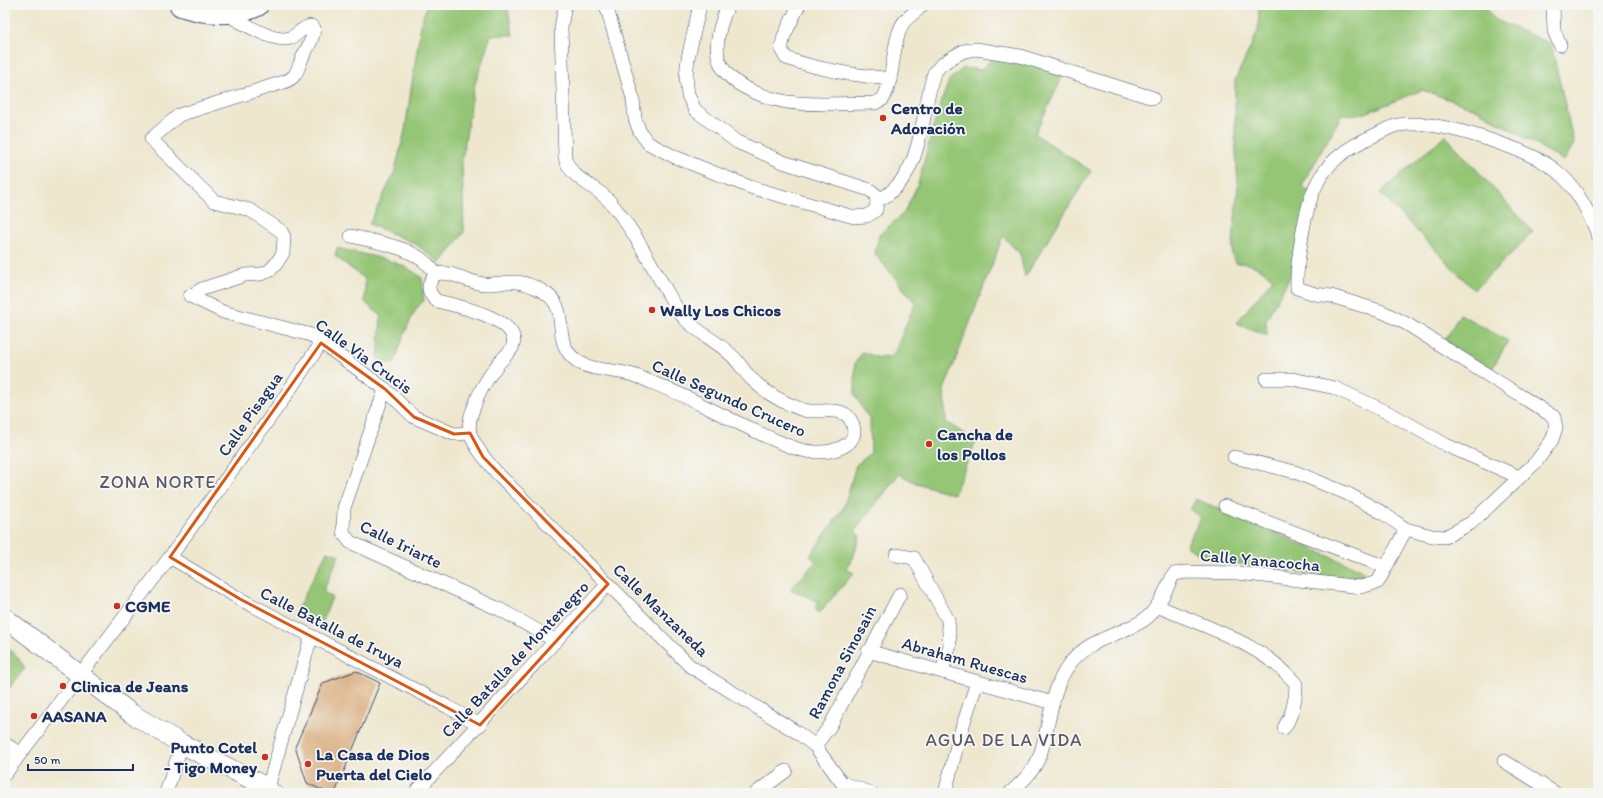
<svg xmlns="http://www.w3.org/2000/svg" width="1603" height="798" font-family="Itim,sans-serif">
	<rect width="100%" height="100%" fill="#f6f6f2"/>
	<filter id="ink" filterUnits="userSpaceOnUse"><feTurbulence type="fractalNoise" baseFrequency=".025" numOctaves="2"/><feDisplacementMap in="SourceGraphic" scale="8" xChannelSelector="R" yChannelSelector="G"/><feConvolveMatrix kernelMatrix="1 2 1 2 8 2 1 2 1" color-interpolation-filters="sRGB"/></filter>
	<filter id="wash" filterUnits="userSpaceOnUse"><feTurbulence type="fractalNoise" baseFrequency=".012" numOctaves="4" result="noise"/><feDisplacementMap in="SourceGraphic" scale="16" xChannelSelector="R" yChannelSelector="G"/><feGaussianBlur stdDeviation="0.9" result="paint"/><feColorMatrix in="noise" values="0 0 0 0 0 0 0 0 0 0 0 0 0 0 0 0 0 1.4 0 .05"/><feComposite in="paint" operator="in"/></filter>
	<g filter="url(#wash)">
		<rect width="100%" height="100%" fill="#eee7ce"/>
		<g fill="#95c676" stroke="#587a6a">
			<polygon points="427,5 507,5 513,35 491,35 474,87 462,160 464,232 441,263 414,243 369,224 394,174 405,130 421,23"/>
			<path d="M1259,5h226l9,14 57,25 23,100 -10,17 -88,-52 -54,-19 -56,23 -25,3 -39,70 12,9 -7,51 -41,74 1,15 -31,-12 37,-44c-13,-11 -20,-16 -37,-16l-4,-8 6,-71 -3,-46v-58l23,-49z"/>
			<polygon points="994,56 1029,63 1063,76 1035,134 1091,171 1025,277 1020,254 1003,236 944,390 946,422 976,441 954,494 916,483 899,474 855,531 860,536 853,558 846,569 854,573 819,613 815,609 819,602 790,589 816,562 810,556 844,507 856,465 871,453 870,421 855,395 855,363 863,352 879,358 893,356 915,303 875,254 879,235 904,213 918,184 934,124 949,80 963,68 981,70"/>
			<polygon points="1445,135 1533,232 1474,290 1380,193"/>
			<path d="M337,248c30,8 61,10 85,30l2,23c-12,6 -25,49 -30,63l-16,-3 3,-46 -10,-7 -6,-6v-23l-30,-23z"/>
			<polygon points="1460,314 1508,341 1492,369 1444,342"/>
			<polygon points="1196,499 1364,571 1358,585 1305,573 1208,559 1186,546 1201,518 1190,510"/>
			<polygon points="327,551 339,555 323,592 332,597 321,626 295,614"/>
			<polygon points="5,646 16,655 25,668 8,690 5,688"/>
		</g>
		<g id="blocks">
			<polygon fill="#d5a471" points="356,671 380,683 335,793 328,793 307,783 295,747 323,683"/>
		</g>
	</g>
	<g filter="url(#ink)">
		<use href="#blocks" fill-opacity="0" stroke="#3b4b6f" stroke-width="1"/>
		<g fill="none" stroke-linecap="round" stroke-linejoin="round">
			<defs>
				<g id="street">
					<path d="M565,5l-4,23 4,130c7,23 31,27 45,44 21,24 36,53 52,81 7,12 13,24 22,35 17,18 42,27 56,47 15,22 38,36 63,45 14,4 38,-5 47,9 15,25 -16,34 -34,33 -14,0 -27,-6 -39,-11 -26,-11 -50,-24 -75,-36 -20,-11 -42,-19 -63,-28 -18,-8 -47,-5 -62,-16 -29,-21 -3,-53 -35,-70 -8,-5 -16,-8 -25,-9 -11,-1 -22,3 -33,2 -16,-1 -32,-14 -48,-10 -9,9 -10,18 1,27 17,4 88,18 75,47 -3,5 -10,11 -14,16 -10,13 -19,27 -24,43 -3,7 -6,18 -4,27 6,14 16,26 26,38l194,194 108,67 17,13 27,37 29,10"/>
					<polyline points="606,5 633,99 635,119 640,132 648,143 675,157 750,187 854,217 867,216 876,210 877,201 876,195 870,190 783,162 737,142 695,110 688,95 686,77 688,58 700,5"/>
					<path d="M728,5c-16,38 -19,67 24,86 11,5 23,9 35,11 28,4 59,1 88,1l8,-4c12,-22 8,-50 18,-72 4,-10 14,-13 21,-22"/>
					<path d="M799,5l-15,31 -3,13 5,9c33,12 69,17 104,21"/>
					<polyline points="1553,5 1554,31 1560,45"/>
					<path d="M233,11l2,8c14,7 40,24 55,19 8,-3 12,-11 21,-12l3,2c-1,15 -8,20 -13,33 -4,10 -5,17 -17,21l-105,33 -28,24 63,62 36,9 31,21 3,6 -1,16 -7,11 -7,7 -8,3 -16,1 -43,14 -12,7 33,16 88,23 74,54 29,28 40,17 16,-1"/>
					<path d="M877,201c47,-23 43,-84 57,-128l7,-8 10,-7 13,-7 12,-2 44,7 133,42"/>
					<path d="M351,236c29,7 67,11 85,38"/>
					<polyline points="1266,379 1293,379 1335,388 1393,415 1446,445 1519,477"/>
					<polyline points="385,389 344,508 343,532 350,542 501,610 556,641"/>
					<path d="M1234,457l61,15 53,22 33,18 25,17 26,7 13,1 26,-14 65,-61 16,-22 4,-12 -2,-11 -147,-93 -24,-12 -52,-16 -16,-2 -18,-6c-1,-18 2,-34 5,-52 8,-51 21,-78 71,-100 7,-3 16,-9 25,-11 29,-4 61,5 89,14 63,21 85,32 111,96"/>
					<polyline points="1225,506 1386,567"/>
					<polyline points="896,555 914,558 948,620 950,645 942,672"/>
					<polyline points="170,557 240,599 448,707 480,725"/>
					<path d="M1157,606c46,20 107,38 139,78 0,17 -3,30 -12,44"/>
					<polyline points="868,651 1053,703"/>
					<polyline points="5,744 20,753"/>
					<polyline points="815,746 830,726 900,594"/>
					<polyline points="1504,761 1555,793"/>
					<polyline points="5,774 170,557 284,398 321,343"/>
					<polyline points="166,793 182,744"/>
					<polyline points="277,793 268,788 311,637"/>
					<polyline points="415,793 608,584"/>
					<polyline points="756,793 786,771"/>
					<polyline points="945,793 960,734 977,682"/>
					<path d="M1010,793c12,-11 25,-23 30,-38 10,-29 10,-65 29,-90 19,-27 50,-29 75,-45 14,-10 22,-31 30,-46l13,-2 50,1 124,14 17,-5 28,-53"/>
				</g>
				<polyline id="secondary" points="5,618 132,714 182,744 268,788 266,793"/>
				<path id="highway" d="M181,5c22,8 55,11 76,0"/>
			</defs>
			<use href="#street" stroke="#3b4b6f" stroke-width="14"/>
			<use href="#secondary" stroke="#3b4b6f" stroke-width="20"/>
			<use href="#highway" stroke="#3b4b6f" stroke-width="24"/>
			<use href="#street" stroke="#fff" stroke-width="13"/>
			<use href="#secondary" stroke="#fff" stroke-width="19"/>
			<use href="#highway" stroke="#fff" stroke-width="22"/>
		</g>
	</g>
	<path fill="none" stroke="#de5710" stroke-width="3" stroke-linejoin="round" d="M321,343l64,46 29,28 40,17 16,-1 13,24 125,127 -128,141 -240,-126 -70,-42z"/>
	<g fill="#c8321e" stroke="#f6f6f2" stroke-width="1.5">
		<circle cx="883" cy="118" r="4"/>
		<circle cx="652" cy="310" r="4"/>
		<circle cx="929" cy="444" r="4"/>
		<circle cx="117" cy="606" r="4"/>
		<circle cx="63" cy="686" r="4"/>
		<circle cx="34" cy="716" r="4"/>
		<circle cx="265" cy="757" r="4"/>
		<circle cx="308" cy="764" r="4"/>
	</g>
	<g text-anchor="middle" stroke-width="3.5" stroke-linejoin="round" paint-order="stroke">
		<g font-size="17" font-weight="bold" fill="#1b2f5e" stroke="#f6f6f2" text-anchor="start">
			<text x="891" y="114">Centro de<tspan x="891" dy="20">Adoración</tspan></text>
			<text x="660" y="316">Wally Los Chicos</text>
			<text x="937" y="440">Cancha de<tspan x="937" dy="20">los Pollos</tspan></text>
			<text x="125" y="612">CGME</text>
			<text x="71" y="692">Clinica de Jeans</text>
			<text x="42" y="722">AASANA</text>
			<text x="257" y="753" text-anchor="end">Punto Cotel<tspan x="257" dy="20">- Tigo Money</tspan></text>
			<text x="316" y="760">La Casa de Dios<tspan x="316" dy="20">Puerta del Cielo</tspan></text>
		</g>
		<g font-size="17" fill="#1b2f5e" stroke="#f6f6f2">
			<text transform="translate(364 356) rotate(36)" y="6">Calle Via Crucis</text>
			<text transform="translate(729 398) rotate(24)" y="6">Calle Segundo Crucero</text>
			<text transform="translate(250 414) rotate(-55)" y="6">Calle Pisagua</text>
			<text transform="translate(401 544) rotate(26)" y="6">Calle Iriarte</text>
			<text transform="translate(1260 560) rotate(5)" y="6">Calle Yanacocha</text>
			<text transform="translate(661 610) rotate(44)" y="6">Calle Manzaneda</text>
			<text transform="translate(332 627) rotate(27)" y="6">Calle Batalla de Iruya</text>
			<text transform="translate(515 659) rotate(-47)" y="6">Calle Batalla de Montenegro</text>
			<text transform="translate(965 660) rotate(16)" y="6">Abraham Ruescas</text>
			<text transform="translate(842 662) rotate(-62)" y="6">Ramona Sinosain</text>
		</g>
		<g font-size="18" letter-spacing="1" fill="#5c5865" stroke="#f6f6f2">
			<text x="158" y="488">ZONA NORTE</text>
			<text x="1004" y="746">AGUA DE LA VIDA</text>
		</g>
	</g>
	<rect width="1603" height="798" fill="none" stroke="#f6f6f2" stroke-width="20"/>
	<path d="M28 764v6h105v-6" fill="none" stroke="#1b2f5e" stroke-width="2"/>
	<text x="34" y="764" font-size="12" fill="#1b2f5e" stroke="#f6f6f2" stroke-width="3" paint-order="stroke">50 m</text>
</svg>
